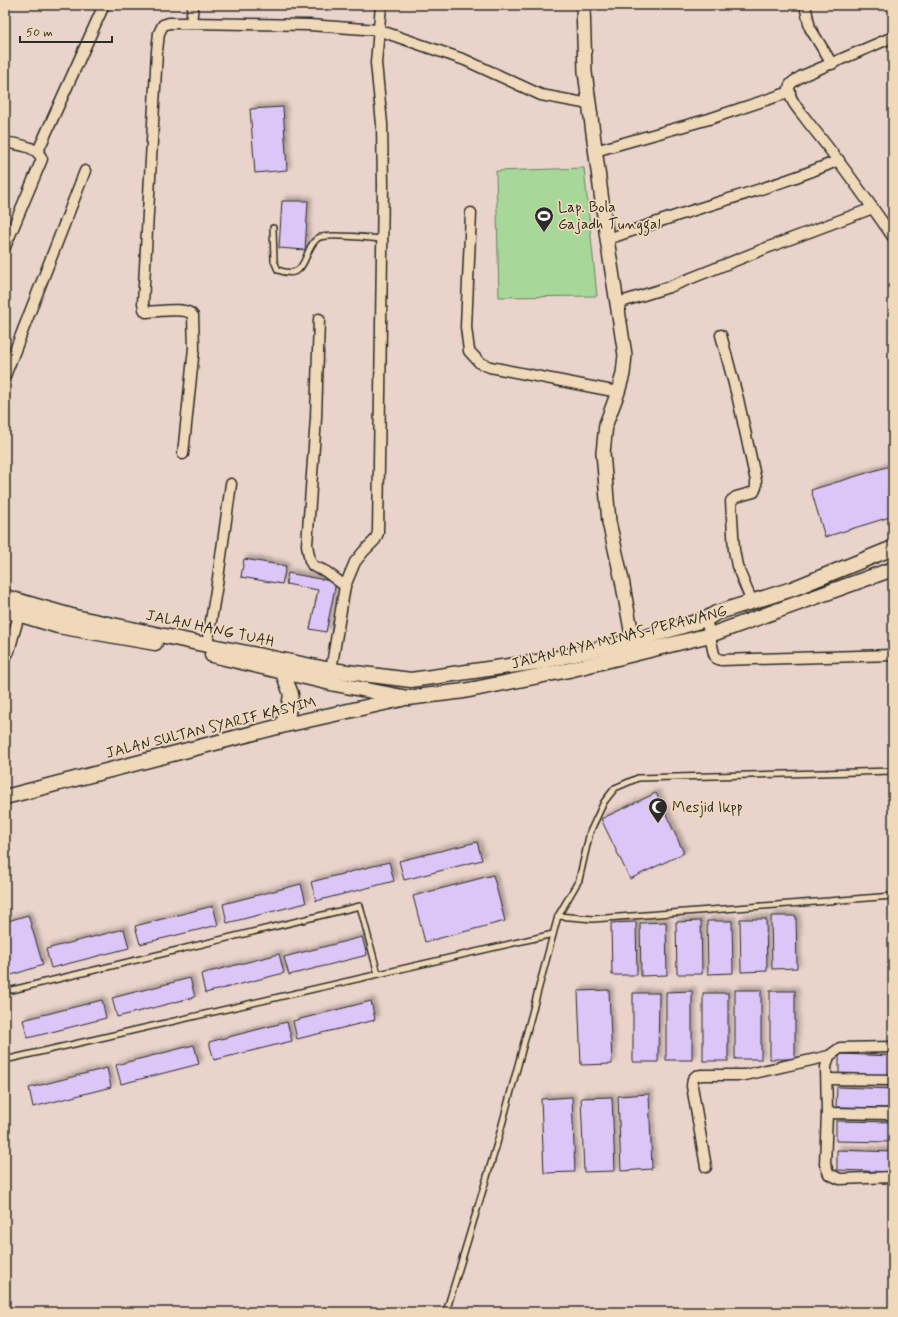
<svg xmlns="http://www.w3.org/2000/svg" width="898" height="1317" font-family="Mynerve,sans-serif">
	<defs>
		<filter id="shadow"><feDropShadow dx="3.5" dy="-3.5" stdDeviation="2" flood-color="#0004"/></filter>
	</defs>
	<rect width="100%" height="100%" fill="#ead3cb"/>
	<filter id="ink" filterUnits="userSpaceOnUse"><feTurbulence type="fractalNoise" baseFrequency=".025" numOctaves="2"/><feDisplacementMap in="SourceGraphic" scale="8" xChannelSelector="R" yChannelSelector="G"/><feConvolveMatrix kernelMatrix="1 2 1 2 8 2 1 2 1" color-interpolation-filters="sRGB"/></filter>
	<g filter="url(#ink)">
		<polygon fill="#a7d89a" stroke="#698262" points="584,168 597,296 499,297 496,171"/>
		<g fill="#dbc6f7" stroke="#2b2b2b" filter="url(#shadow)">
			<polygon points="283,107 287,170 255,173 250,109"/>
			<polygon points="282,201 308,201 305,250 279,248"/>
			<polygon points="893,465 893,516 825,537 811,490"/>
			<polygon points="244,559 286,566 282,584 241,577"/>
			<polygon points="288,573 336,582 326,632 310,629 318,590 286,584"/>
			<polygon points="656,793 684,853 630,879 601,819"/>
			<polygon points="477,842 482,860 404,880 399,861"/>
			<polygon points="389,862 394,881 316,901 311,882"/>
			<polygon points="493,875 505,921 425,942 413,896"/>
			<polygon points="301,884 306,903 227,923 223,904"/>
			<polygon points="213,906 218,925 140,944 135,926"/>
			<polygon points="28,915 43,965 5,977 5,922"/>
			<polygon points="771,916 796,916 797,968 772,969"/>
			<polygon points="740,919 766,919 767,971 741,972"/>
			<polygon points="701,921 702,974 677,974 676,922"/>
			<polygon points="707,921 732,921 733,973 708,974"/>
			<polygon points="636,922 637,975 612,975 611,923"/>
			<polygon points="666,922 667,975 641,976 640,923"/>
			<polygon points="124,929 129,948 51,968 46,949"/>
			<polygon points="362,937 367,955 289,975 284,957"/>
			<polygon points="279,954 284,973 205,993 201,974"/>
			<polygon points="190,978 195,997 117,1017 112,998"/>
			<polygon points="609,990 612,1064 581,1065 578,991"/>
			<rect x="735" y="990" width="26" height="69"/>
			<polygon points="692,991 692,1060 666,1060 666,992"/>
			<rect x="770" y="991" width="25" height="68"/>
			<polygon points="633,993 659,993 658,1062 633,1062"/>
			<rect x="703" y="993" width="25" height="68"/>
			<polygon points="102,1000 106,1018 28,1038 23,1020"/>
			<polygon points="371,1001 375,1020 297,1039 293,1021"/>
			<polygon points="287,1022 292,1041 214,1060 209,1042"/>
			<polygon points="194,1045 199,1064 121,1084 116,1065"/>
			<polygon points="839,1054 893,1056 893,1076 839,1074"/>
			<polygon points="107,1068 111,1087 33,1107 29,1088"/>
			<polygon points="837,1087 893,1089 893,1108 836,1107"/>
			<polygon points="649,1094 652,1169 621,1171 618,1096"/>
			<polygon points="572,1097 575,1172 544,1173 541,1099"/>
			<polygon points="612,1097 615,1171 584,1172 581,1098"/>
			<polygon points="836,1121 893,1122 893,1142 836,1141"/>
			<polygon points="837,1150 893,1152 893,1172 837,1170"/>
		</g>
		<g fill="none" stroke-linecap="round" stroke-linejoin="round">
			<defs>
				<g id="service">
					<path d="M273,228l1,33 4,9c31,12 24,-21 40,-32 8,-5 52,0 64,1"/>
					<polyline points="558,916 593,919 893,896"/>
					<polyline points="12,990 360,906 378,974"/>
					<polyline points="9,1059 553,934"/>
					<polyline points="446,1312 496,1147 558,916 579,880 590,832 604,802 615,788 638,778 893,771"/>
				</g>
				<g id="minor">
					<polyline points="805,5 810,28 832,64"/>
					<polyline points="191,23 193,5"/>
					<path d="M893,37l-91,39c-4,3 -12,6 -13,12 -1,12 13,25 19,34 30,37 58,76 85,115"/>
					<path d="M5,142c13,3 31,3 37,17l-37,88"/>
					<polyline points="38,151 104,5"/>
					<polyline points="595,151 709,119 790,92"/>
					<polyline points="471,213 466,327 469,351 480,363 490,367 618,392"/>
					<path d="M607,239c28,-9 56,-19 84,-28 50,-16 100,-30 148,-51"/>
					<polyline points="618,303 669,287 769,247 873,208"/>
					<polyline points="319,319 316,418 307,545 310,561 313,566 325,571 345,586"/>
					<polyline points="721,335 738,399 756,481 756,487 754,492 736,497 731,501 734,550 737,566 752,602"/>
					<polyline points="5,376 85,171"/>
					<path d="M183,454l11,-106 -1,-32c-5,-10 -37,-4 -47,-4l-2,-3 -1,-6 14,-252 2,-18 4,-8 6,-2h22l118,2 69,5 87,30 76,35 48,9"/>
					<polyline points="706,619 714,654 716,658 721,660 893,655"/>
					<polyline points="207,645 218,578 231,484"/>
					<polyline points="5,658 9,651 19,615"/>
					<polyline points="331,670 345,586 355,562 364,551 375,540 378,533 383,185 382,124 376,63 381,5"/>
					<polyline points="893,1047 840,1048 829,1056 826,1067 827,1113 825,1164 829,1174 840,1179 893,1177"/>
					<polyline points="827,1079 893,1080"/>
					<polyline points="827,1113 893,1114"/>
					<polyline points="706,1167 692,1086 693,1079 696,1076 702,1075 745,1075 829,1056"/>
				</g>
				<polyline id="tertiary" points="583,5 585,72 607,239 625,355 623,374 618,392 606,424 603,453 609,522 622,580 633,641"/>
				<g id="secondary">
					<polyline points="5,597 75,617 207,645 331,670 411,680 544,661 633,641 706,619 716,613 792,589 893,548"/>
					<polyline points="5,610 58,626 155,643"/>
					<polyline points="212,655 335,684 408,698 464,691 569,670 710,635 893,569"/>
					<polyline points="281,726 288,714 291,694 283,673"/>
					<polyline points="5,797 281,726 402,699"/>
				</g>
			</defs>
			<use href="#service" stroke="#2b2b2b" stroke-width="8"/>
			<use href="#minor" stroke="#2b2b2b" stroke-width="13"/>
			<use href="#tertiary" stroke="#2b2b2b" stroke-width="16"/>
			<use href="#secondary" stroke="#2b2b2b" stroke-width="17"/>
			<use href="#service" stroke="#f0d9b8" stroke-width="5"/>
			<use href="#minor" stroke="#f0d9b8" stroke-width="10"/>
			<use href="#tertiary" stroke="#f0d9b8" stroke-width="13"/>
			<use href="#secondary" stroke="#f0d9b8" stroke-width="14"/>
		</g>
	</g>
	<defs>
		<symbol id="stadium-pin" viewBox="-11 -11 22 30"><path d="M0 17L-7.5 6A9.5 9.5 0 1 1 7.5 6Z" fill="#2b2b2b" stroke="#f0d9b8"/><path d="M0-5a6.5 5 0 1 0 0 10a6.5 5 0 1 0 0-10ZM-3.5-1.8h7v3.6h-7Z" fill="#fff"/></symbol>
		<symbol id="mosque-pin" viewBox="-11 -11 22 30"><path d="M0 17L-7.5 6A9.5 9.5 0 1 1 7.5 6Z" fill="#2b2b2b" stroke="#f0d9b8"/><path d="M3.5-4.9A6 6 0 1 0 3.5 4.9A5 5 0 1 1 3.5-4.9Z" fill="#fff"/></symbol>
	</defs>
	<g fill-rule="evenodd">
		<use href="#stadium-pin" x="533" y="205" width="22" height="30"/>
		<use href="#mosque-pin" x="647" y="796" width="22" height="30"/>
	</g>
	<g text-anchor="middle" stroke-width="3.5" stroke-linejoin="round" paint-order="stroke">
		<g font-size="15" fill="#2b2b2b" stroke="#f0d9b8" text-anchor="start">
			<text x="558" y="212">Lap. Bola<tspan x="558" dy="17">Gajadh Tunggal</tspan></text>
			<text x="672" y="812">Mesjid Ikpp</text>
		</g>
		<g font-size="15" fill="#2b2b2b" stroke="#f0d9b8">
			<text transform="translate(210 628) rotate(12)" y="5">JALAN HANG TUAH</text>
			<text transform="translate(619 637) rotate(-14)" y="5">JALAN RAYA MINAS-PERAWANG</text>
			<text transform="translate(211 727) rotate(-14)" y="5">JALAN SULTAN SYARIF KASYIM</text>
		</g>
	</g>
	<rect width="898" height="1317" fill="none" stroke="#f0d9b8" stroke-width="20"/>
	<rect x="10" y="10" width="878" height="1297" fill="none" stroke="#2b2b2b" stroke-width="1.5" filter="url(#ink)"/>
	<path d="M20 36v6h92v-6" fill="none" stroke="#2b2b2b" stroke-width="2"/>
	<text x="26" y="36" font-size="12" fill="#2b2b2b" stroke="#f0d9b8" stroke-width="3" paint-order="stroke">50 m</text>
</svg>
